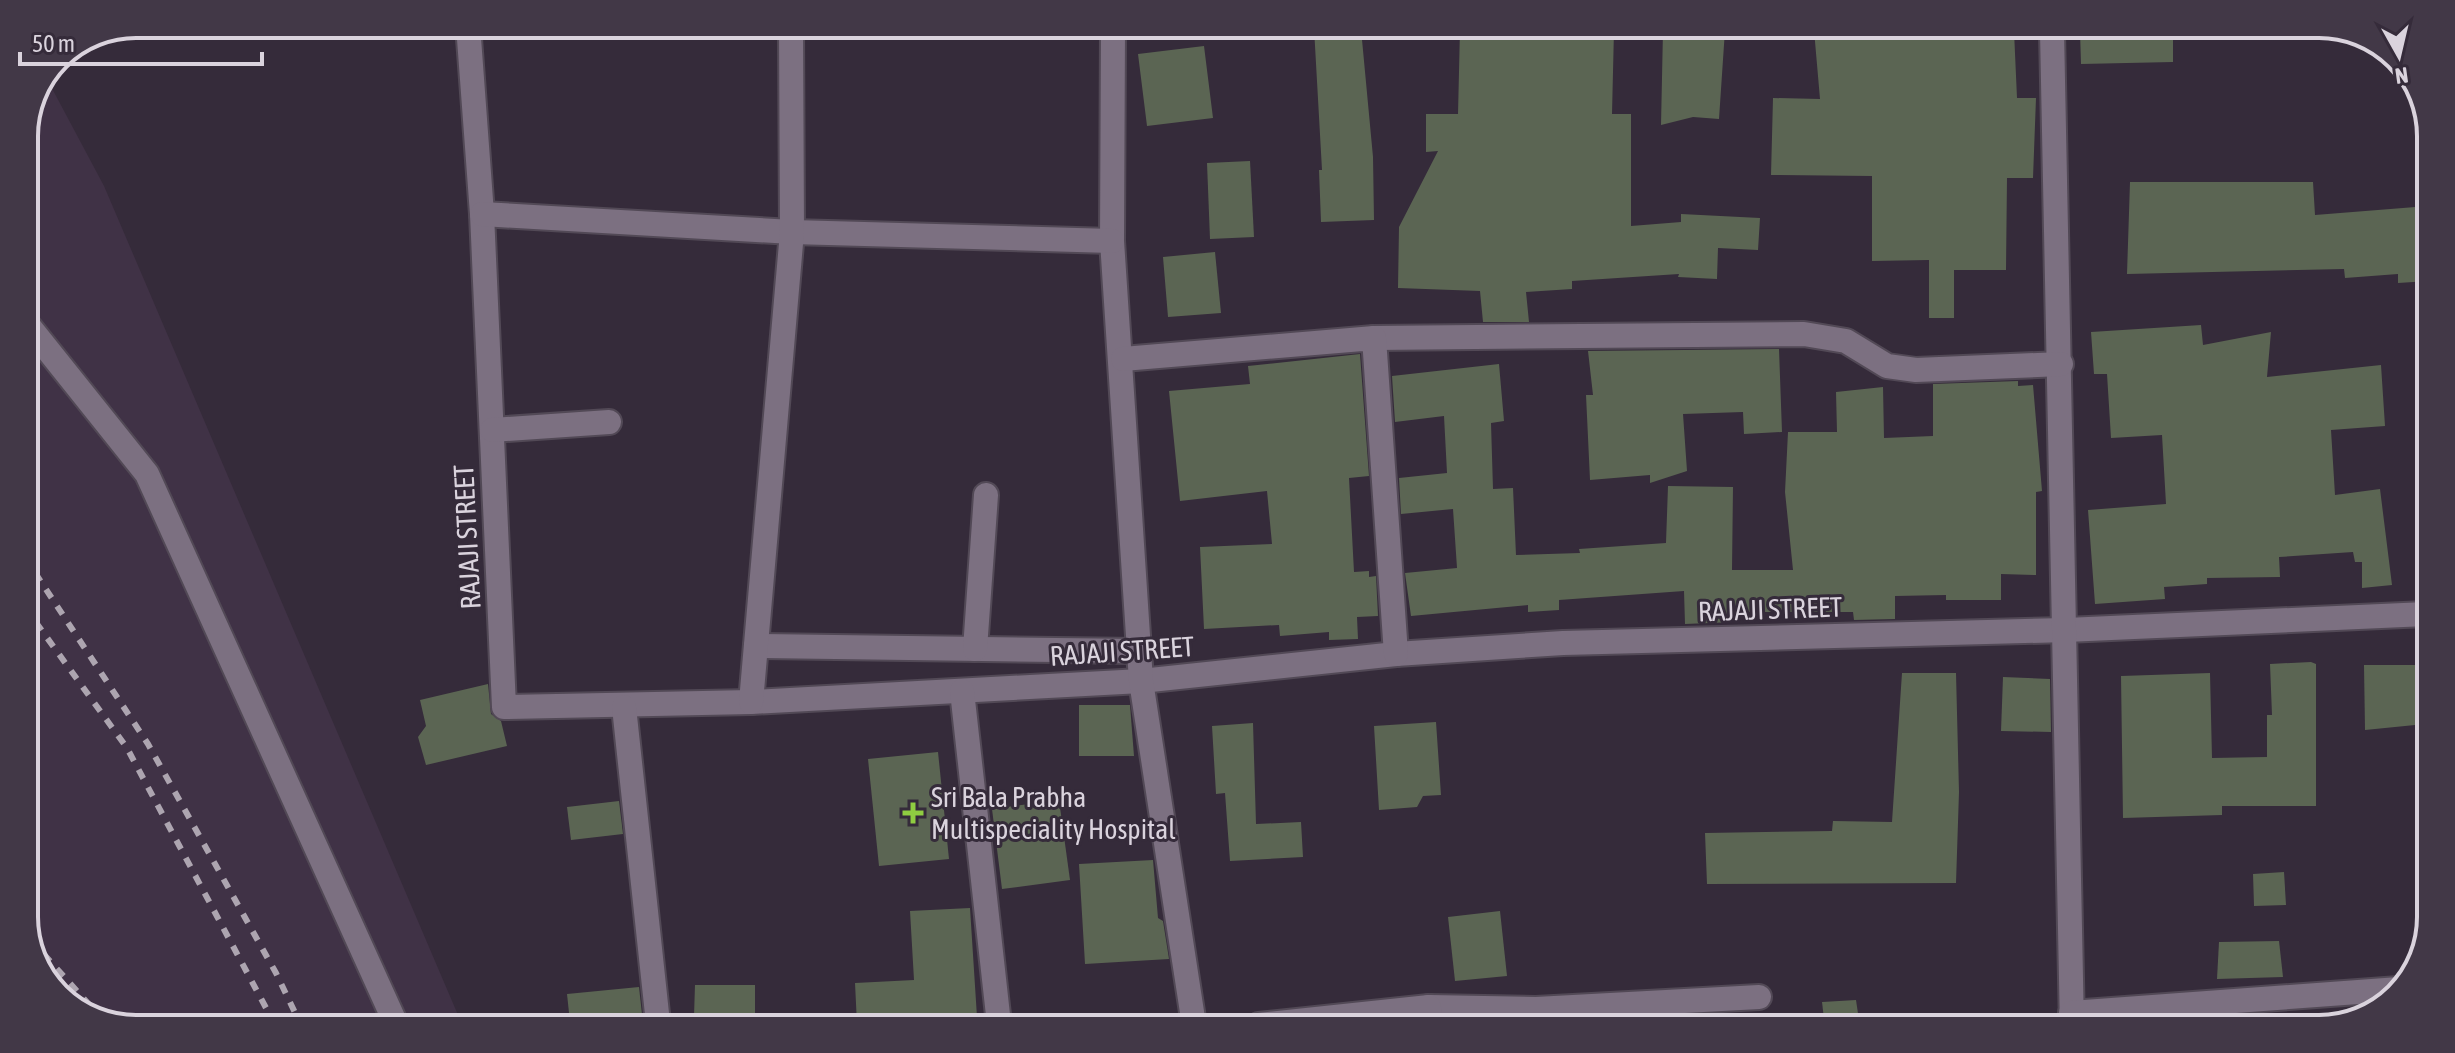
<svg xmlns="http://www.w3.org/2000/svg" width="2455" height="1053" font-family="'Asap Condensed',sans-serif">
	<rect width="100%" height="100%" fill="#352b3a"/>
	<polygon fill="#403246" points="47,79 104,186 461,1022 93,1021 47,985 24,925 24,129"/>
	<g fill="#5b6553">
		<polygon points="1314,28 1361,29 1373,157 1374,220 1321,222 1319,170 1322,170"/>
		<polygon points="1460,29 1614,30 1612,114 1631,114 1631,226 1681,222 1681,214 1760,218 1758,250 1718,248 1717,279 1678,277 1679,274 1572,281 1572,289 1526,292 1529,322 1483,322 1480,291 1398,288 1399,227 1438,151 1426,152 1426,114 1458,114"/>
		<polygon points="1663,30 1725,30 1719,119 1693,117 1661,125"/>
		<polygon points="1814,30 2014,31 2017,98 2036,98 2033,178 2007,178 2006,270 1954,270 1954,318 1929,318 1929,260 1872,261 1872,176 1771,175 1773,98 1820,99"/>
		<polygon points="2080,31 2173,32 2173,62 2081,64"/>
		<polygon points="1204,46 1213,118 1147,126 1138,54"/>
		<polygon points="1250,161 1254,237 1210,239 1207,163"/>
		<polygon points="2130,182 2313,182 2315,215 2428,206 2429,281 2398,283 2398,274 2345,278 2344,269 2127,274"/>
		<polygon points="1215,252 1221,313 1168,317 1163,257"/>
		<polygon points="2201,325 2203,345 2271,332 2267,377 2381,365 2385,426 2331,430 2335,495 2380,489 2392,585 2362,588 2362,562 2355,562 2353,552 2279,557 2280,577 2207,578 2207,584 2164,587 2165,599 2095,604 2088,510 2166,504 2162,435 2111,438 2107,374 2094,374 2091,332"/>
		<polygon points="1779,349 1782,432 1744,434 1743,412 1683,414 1687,471 1650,483 1650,475 1590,480 1586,395 1593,395 1588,351"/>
		<polygon points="1360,354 1369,476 1349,478 1354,572 1369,571 1369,577 1376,576 1378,616 1357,617 1358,639 1329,640 1329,632 1280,636 1279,625 1204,629 1200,547 1272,544 1267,491 1180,501 1169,391 1250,384 1248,366"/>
		<polygon points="1499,364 1504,421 1491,423 1493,489 1513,488 1516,555 1580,553 1579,549 1666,543 1668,486 1733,487 1732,570 1793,570 1785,492 1788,432 1837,432 1836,392 1883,387 1884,438 1933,436 1933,384 2018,381 2018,386 2033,385 2042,491 2036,492 2036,575 2001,574 2001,600 1946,600 1946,595 1895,596 1895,619 1854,620 1853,612 1734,612 1734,622 1685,624 1684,591 1559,600 1559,610 1528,612 1528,605 1411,616 1405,573 1457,568 1453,509 1401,514 1399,478 1447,473 1444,416 1395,422 1392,376"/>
		<polygon points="2311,662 2316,664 2316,806 2222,806 2222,815 2123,818 2121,676 2210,673 2212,758 2267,757 2267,715 2272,715 2270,664"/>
		<polygon points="2364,665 2426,665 2425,724 2365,730"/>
		<polygon points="1902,673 1956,673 1959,792 1956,883 1707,884 1705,833 1832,831 1833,821 1892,822"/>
		<polygon points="2003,677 2050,679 2051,732 2001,731"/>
		<polygon points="488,684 491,714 501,721 507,746 426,765 418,737 426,726 420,700"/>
		<polygon points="1079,705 1130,705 1134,756 1079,756"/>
		<polygon points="1436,722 1441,795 1423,796 1417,807 1379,810 1374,726"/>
		<polygon points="1253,723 1256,824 1301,822 1303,857 1230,861 1225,793 1216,794 1212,726"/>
		<polygon points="938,752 949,859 879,866 868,759"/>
		<polygon points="1059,800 1070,880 1002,889 992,809"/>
		<polygon points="619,801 623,834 571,840 567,807"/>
		<polygon points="1153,860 1158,918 1163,921 1169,959 1085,964 1079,864"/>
		<polygon points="2284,872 2286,905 2254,906 2253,874"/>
		<polygon points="970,908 977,1017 857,1024 855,983 914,980 910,911"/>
		<polygon points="1500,911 1507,976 1455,981 1448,917"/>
		<polygon points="2279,941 2283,977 2217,979 2219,942"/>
		<polygon points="695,985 755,985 755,1017 694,1016"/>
		<polygon points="639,987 643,1023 570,1022 567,994"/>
		<polygon points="1856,1000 1860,1027 1825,1027 1822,1002"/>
	</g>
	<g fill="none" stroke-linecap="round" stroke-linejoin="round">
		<defs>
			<g id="minor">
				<polyline points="468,25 482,214 504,707 751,702 1141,681 1396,654 1563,643 2066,630 2426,614"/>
				<polyline points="1113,28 1112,241 1141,681 1194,1025"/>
				<polyline points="2052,31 2072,1028"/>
				<polyline points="482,214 792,232 1112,241"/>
				<polyline points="24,320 147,474 395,1022"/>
				<polyline points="1374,338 1804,334 1846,341 1887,366 1916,370 2061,364"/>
				<polyline points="1123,359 1374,338 1396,654"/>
				<polyline points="492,430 609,422"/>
				<polyline points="756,646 1139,651"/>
				<polyline points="975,649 986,495"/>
				<polyline points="962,691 999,1024"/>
				<polyline points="751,702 792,232 791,26"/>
				<polyline points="624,707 658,1023"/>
				<polyline points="1429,1007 1536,1009 1759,997"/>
				<polyline points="2071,1013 2399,989"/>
				<polyline points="1259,1025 1429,1007 1431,1026"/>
			</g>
		</defs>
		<use href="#minor" stroke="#524956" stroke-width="28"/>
		<use href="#minor" stroke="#7c7081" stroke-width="24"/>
		<g stroke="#ada5b0" stroke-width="6" stroke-dasharray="10 10" stroke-linecap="butt">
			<polyline points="24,556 148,744 276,973 299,1021"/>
			<polyline points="24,606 127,748 273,1021"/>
			<polyline points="30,939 104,1021"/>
		</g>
	</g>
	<path fill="#8fcd41" stroke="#352b3a" stroke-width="3" d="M909 801h8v8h8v8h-8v8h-8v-8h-8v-8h8z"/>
	<g text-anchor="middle" stroke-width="6" stroke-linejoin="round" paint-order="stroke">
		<g font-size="28" fill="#dad3dd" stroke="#352b3a">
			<text transform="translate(467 537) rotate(-93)" y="10">RAJAJI STREET</text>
			<text transform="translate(1770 609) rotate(-2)" y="10">RAJAJI STREET</text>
			<text transform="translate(1122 651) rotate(-4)" y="10">RAJAJI STREET</text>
		</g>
		<g font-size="28" fill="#dad3dd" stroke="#352b3a" text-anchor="start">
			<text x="931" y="807">Sri Bala Prabha<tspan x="931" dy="32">Multispeciality Hospital</tspan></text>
		</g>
	</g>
	<path d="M0 0H2455V1053H0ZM136 38H2319A98 98 0 0 1 2417 136V917A98 98 0 0 1 2319 1015H136A98 98 0 0 1 38 917V136A98 98 0 0 1 136 38Z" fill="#423847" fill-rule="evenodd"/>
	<path fill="none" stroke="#dad3dd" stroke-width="4" d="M136 38H2319A98 98 0 0 1 2417 136V917A98 98 0 0 1 2319 1015H136A98 98 0 0 1 38 917V136A98 98 0 0 1 136 38Z"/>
	<g transform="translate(2399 56) rotate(172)" stroke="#352b3a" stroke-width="6" paint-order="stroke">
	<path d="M0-6L14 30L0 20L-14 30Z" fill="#dad3dd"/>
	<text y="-12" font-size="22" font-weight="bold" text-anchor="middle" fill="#dad3dd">N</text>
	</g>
	<path d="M20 52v12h242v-12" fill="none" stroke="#dad3dd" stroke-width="4"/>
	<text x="32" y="52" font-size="24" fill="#dad3dd" stroke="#352b3a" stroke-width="6" paint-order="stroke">50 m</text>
</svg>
